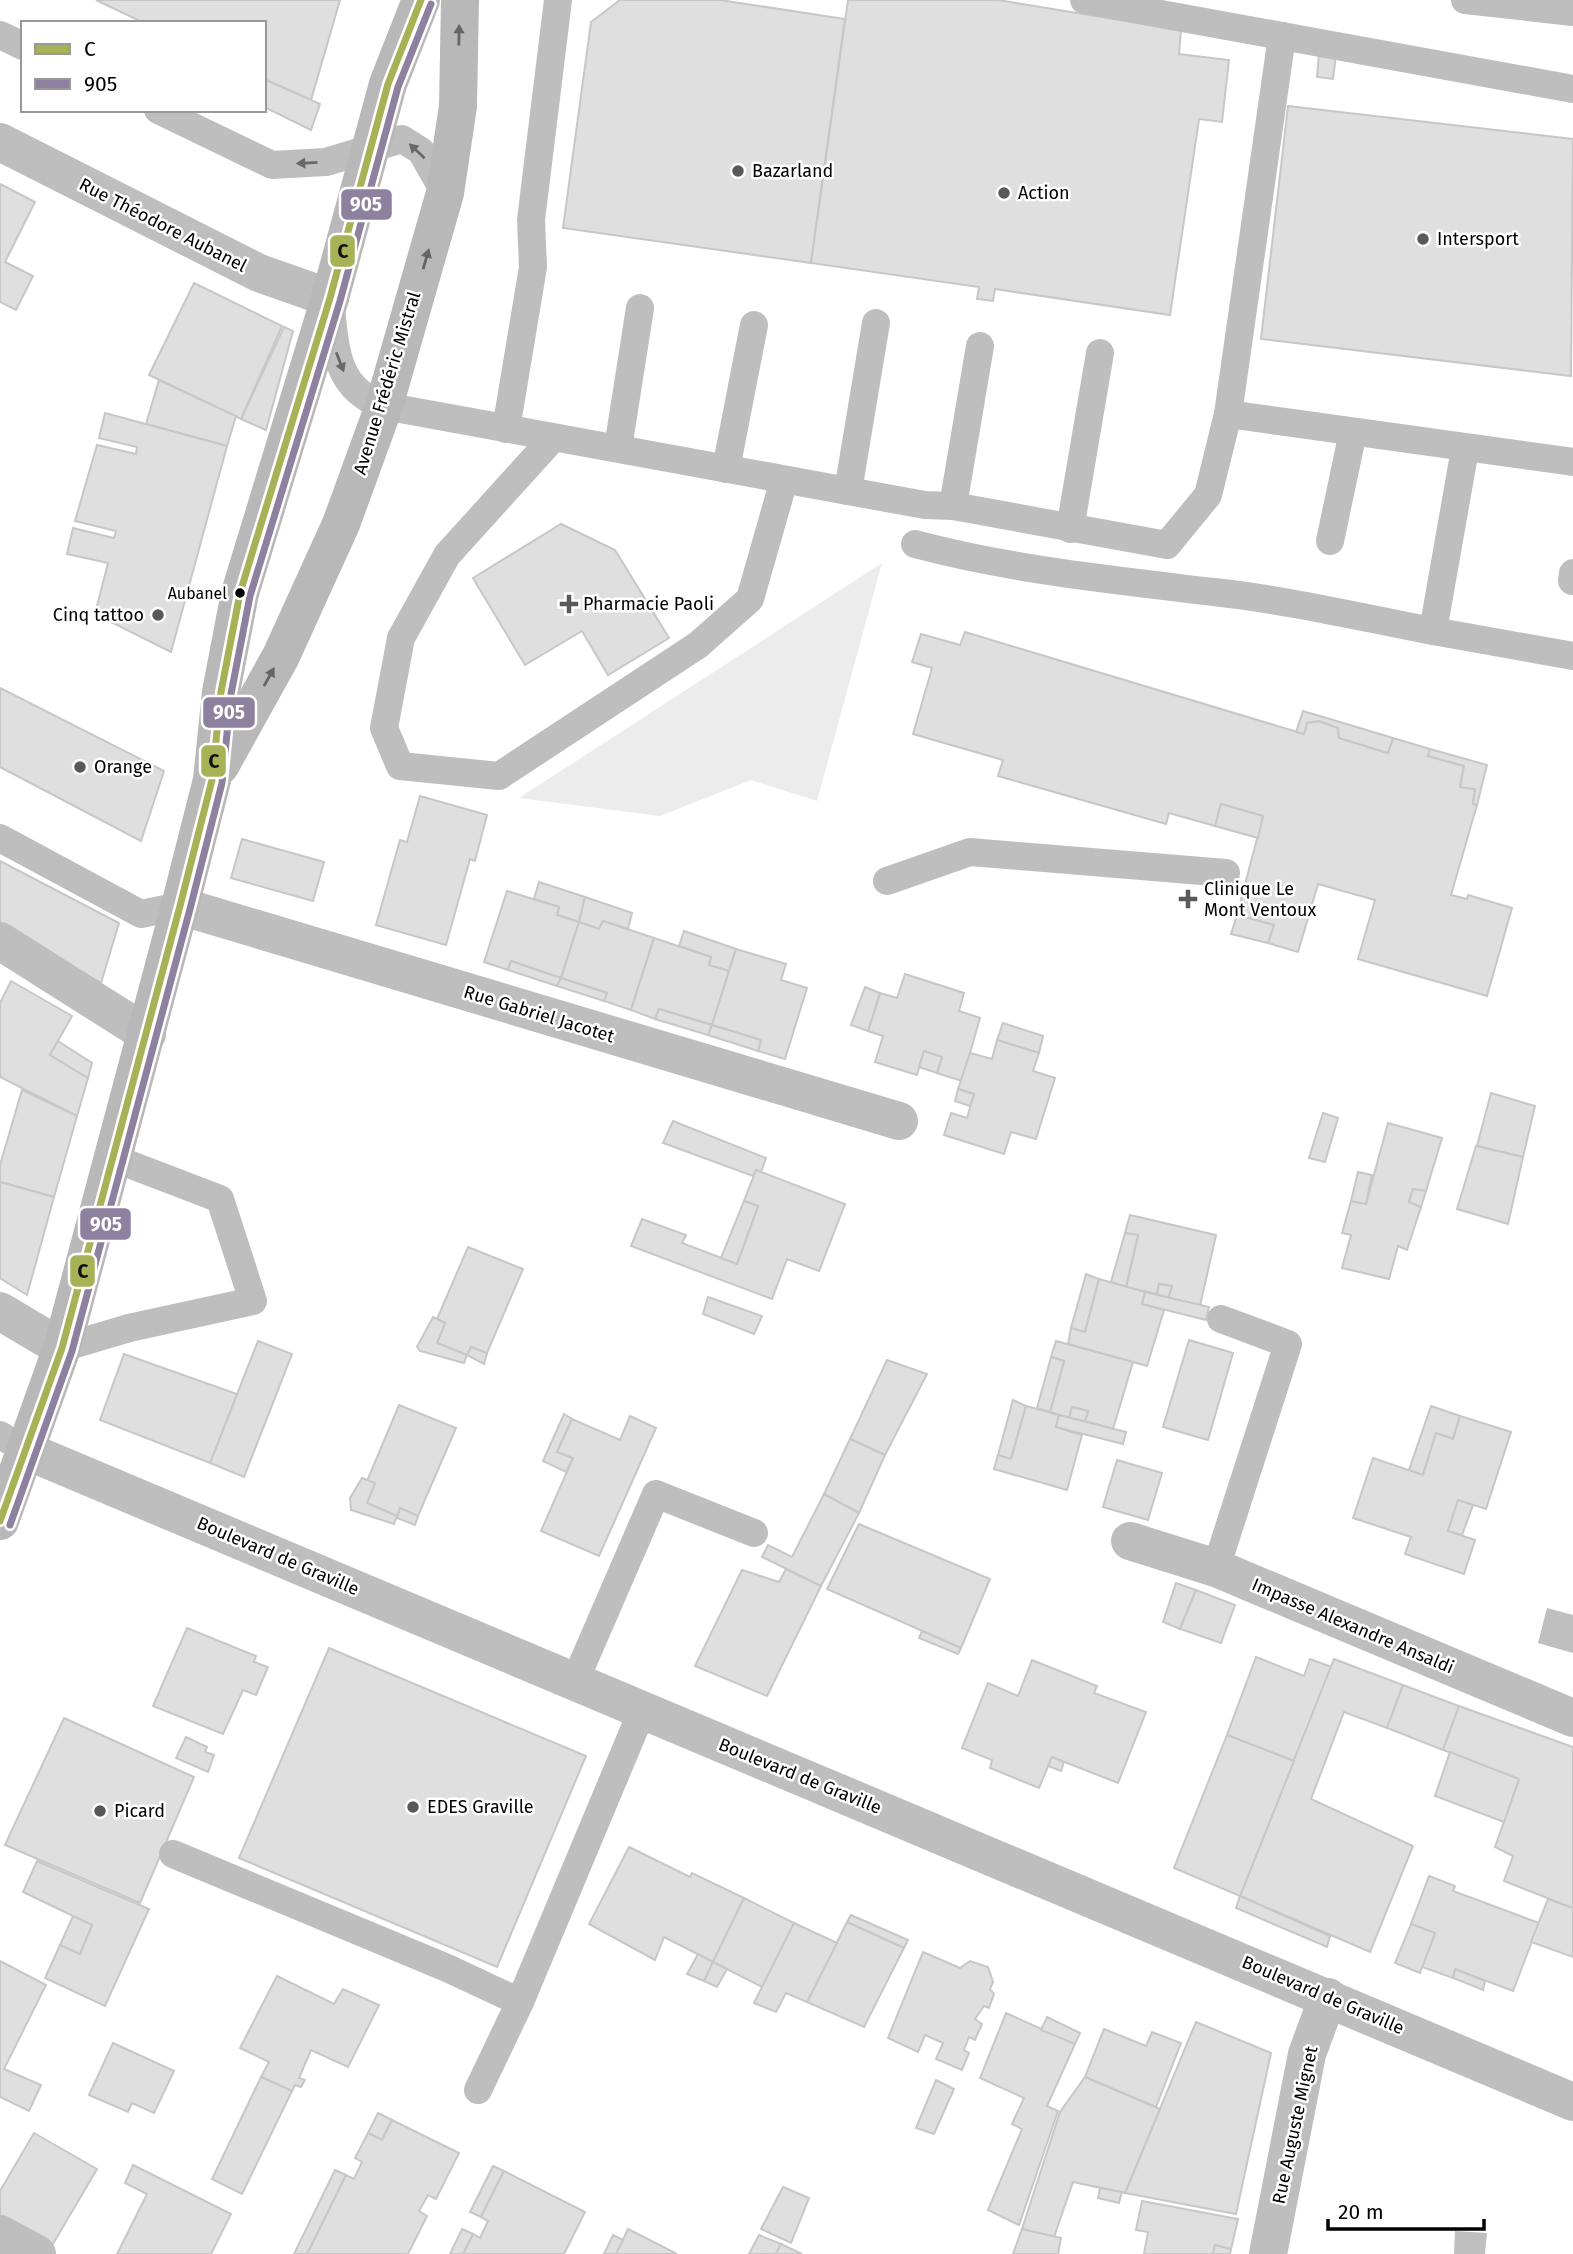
<svg xmlns="http://www.w3.org/2000/svg" width="1573" height="2254" font-family="'Fira Sans',sans-serif">
	<rect width="100%" height="100%" fill="#fff"/>
	<polygon fill="#ececec" points="882,563 817,801 751,780 660,816 519,798"/>
	<g fill="#bfbfbf">
		<polygon points="1547,1608 1573,1615 1573,1653 1538,1643"/>
		<polygon points="1455,2231 1487,2233 1485,2254 1454,2254"/>
	</g>
	<g fill="#dfdfdf" stroke="#c7c7c7" stroke-width="2">
		<polygon points="96,0 340,0 311,100 264,79 264,23 144,23"/>
		<polygon points="620,0 720,0 845,19 811,263 563,228 591,22"/>
		<polygon points="848,0 998,0 1181,30 1179,54 1229,60 1222,122 1199,119 1170,315 995,289 993,301 977,299 979,287 811,263"/>
		<polygon points="1319,54 1336,55 1333,79 1317,77"/>
		<polygon points="264,79 320,104 311,130 264,107"/>
		<polygon points="1288,106 1573,139 1571,376 1261,339"/>
		<polygon points="0,184 35,202 5,262 33,276 16,310 0,302"/>
		<polygon points="194,283 282,326 241,419 149,375"/>
		<polygon points="284,327 293,331 266,430 241,419"/>
		<polygon points="159,380 236,416 227,446 146,424"/>
		<polygon points="105,413 227,446 171,652 95,614 108,563 67,554 73,528 114,538 116,531 75,521 97,445 136,454 137,447 99,438"/>
		<polygon points="561,524 615,550 669,638 608,675 582,631 525,665 473,578"/>
		<polygon points="965,632 1304,734 1307,723 1319,721 1338,728 1339,738 1388,753 1393,738 1430,749 1428,756 1464,766 1460,787 1475,789 1473,804 1477,805 1451,895 1467,899 1468,895 1512,908 1487,996 1358,959 1375,900 1318,884 1298,952 1268,943 1274,925 1237,915 1263,816 1221,804 1215,826 1169,813 1166,824 998,776 1003,760 913,734 932,668 912,662 921,634 960,645"/>
		<polygon points="0,688 164,771 141,841 0,767"/>
		<polygon points="1303,711 1393,738 1388,753 1339,738 1338,728 1319,721 1307,723 1304,734 1296,732"/>
		<polygon points="1430,749 1487,765 1477,805 1473,804 1475,789 1460,787 1464,766 1428,756"/>
		<polygon points="420,796 487,815 475,861 470,859 446,945 376,925 400,840 407,842"/>
		<polygon points="1221,804 1263,816 1258,838 1215,826"/>
		<polygon points="242,839 324,862 313,901 231,878"/>
		<polygon points="0,861 119,923 101,983 0,930"/>
		<polygon points="539,882 585,897 579,922 557,915 559,907 534,899"/>
		<polygon points="507,891 559,907 557,915 579,922 561,978 511,961 508,970 484,962"/>
		<polygon points="585,897 632,913 628,929 603,921 599,929 579,922"/>
		<polygon points="1237,915 1274,925 1268,943 1231,934"/>
		<polygon points="603,921 654,938 631,1010 604,1001 607,993 561,978 579,922 599,929"/>
		<polygon points="684,931 736,949 729,971 709,965 711,957 679,946"/>
		<polygon points="654,938 711,957 709,965 729,971 712,1025 659,1009 655,1019 631,1010"/>
		<polygon points="736,949 786,964 781,980 807,988 785,1059 758,1051 761,1040 712,1025"/>
		<polygon points="511,961 561,978 557,986 508,970"/>
		<polygon points="905,974 964,993 959,1011 980,1018 962,1081 937,1073 942,1057 924,1051 917,1075 875,1062 883,1036 868,1031 880,993 897,998"/>
		<polygon points="561,978 607,993 604,1001 557,986"/>
		<polygon points="11,981 72,1016 50,1055 88,1078 77,1116 0,1077 0,1003"/>
		<polygon points="865,987 880,993 868,1031 851,1025"/>
		<polygon points="659,1009 712,1025 708,1035 655,1019"/>
		<polygon points="1003,1023 1043,1036 1039,1053 997,1040"/>
		<polygon points="712,1025 761,1040 758,1051 708,1035"/>
		<polygon points="997,1040 1039,1053 1033,1071 1055,1078 1036,1139 1011,1132 1004,1154 944,1135 951,1113 967,1118 974,1094 958,1089 970,1053 992,1059"/>
		<polygon points="58,1041 92,1063 88,1078 50,1055"/>
		<polygon points="924,1051 942,1057 937,1073 919,1067"/>
		<polygon points="958,1089 974,1094 970,1106 955,1101"/>
		<polygon points="22,1090 77,1116 54,1197 0,1182 0,1165"/>
		<polygon points="1491,1093 1535,1106 1523,1157 1477,1146"/>
		<polygon points="1323,1113 1338,1118 1325,1162 1309,1158"/>
		<polygon points="673,1121 766,1158 761,1172 756,1170 753,1176 663,1143"/>
		<polygon points="1388,1123 1442,1138 1426,1191 1413,1189 1409,1202 1421,1207 1407,1250 1398,1246 1389,1279 1342,1268 1351,1235 1342,1233 1351,1201 1366,1204"/>
		<polygon points="1476,1146 1523,1157 1508,1224 1457,1209"/>
		<polygon points="756,1170 845,1204 819,1271 787,1259 772,1299 631,1246 642,1219 686,1235 682,1243 737,1264 758,1206 744,1201"/>
		<polygon points="1358,1172 1372,1175 1366,1204 1351,1201"/>
		<polygon points="0,1182 54,1197 27,1295 0,1278"/>
		<polygon points="1413,1189 1426,1191 1421,1207 1409,1202"/>
		<polygon points="744,1201 758,1206 737,1264 721,1258"/>
		<polygon points="1130,1215 1216,1235 1200,1306 1168,1298 1172,1286 1159,1284 1157,1294 1126,1287 1138,1235 1125,1233"/>
		<polygon points="1125,1233 1138,1235 1126,1287 1111,1282"/>
		<polygon points="468,1247 523,1269 487,1353 471,1347 467,1355 437,1343 445,1323 437,1319"/>
		<polygon points="1086,1274 1099,1279 1085,1332 1071,1328"/>
		<polygon points="1099,1279 1145,1292 1142,1304 1164,1310 1147,1366 1068,1344 1071,1328 1085,1332"/>
		<polygon points="1159,1284 1172,1286 1168,1298 1157,1294"/>
		<polygon points="1145,1292 1209,1307 1206,1320 1142,1304"/>
		<polygon points="708,1297 762,1316 754,1334 703,1314"/>
		<polygon points="433,1317 445,1323 437,1343 467,1355 464,1363 420,1351 417,1347"/>
		<polygon points="1189,1340 1233,1353 1208,1440 1163,1427"/>
		<polygon points="258,1341 292,1354 244,1477 210,1463"/>
		<polygon points="1056,1341 1133,1362 1113,1429 1085,1421 1088,1411 1072,1407 1069,1418 1050,1412 1064,1361 1051,1357"/>
		<polygon points="471,1347 487,1353 484,1364 467,1355"/>
		<polygon points="124,1354 237,1394 210,1463 100,1420"/>
		<polygon points="1051,1357 1064,1361 1050,1412 1037,1408"/>
		<polygon points="887,1360 927,1374 885,1455 850,1439"/>
		<polygon points="1013,1400 1026,1406 1011,1459 998,1455"/>
		<polygon points="399,1405 456,1428 418,1516 400,1508 397,1516 367,1503 375,1483 367,1481"/>
		<polygon points="1026,1406 1059,1415 1056,1427 1082,1435 1067,1490 994,1469 998,1455 1011,1459"/>
		<polygon points="1431,1406 1460,1416 1453,1439 1436,1433 1423,1475 1409,1470"/>
		<polygon points="1072,1407 1088,1411 1085,1421 1069,1418"/>
		<polygon points="564,1414 572,1419 557,1452 573,1458 566,1472 543,1461"/>
		<polygon points="1059,1415 1126,1432 1123,1444 1056,1427"/>
		<polygon points="630,1416 656,1428 599,1556 541,1531 573,1458 557,1452 572,1419 620,1440"/>
		<polygon points="1460,1416 1511,1432 1486,1509 1458,1500 1448,1531 1475,1540 1464,1574 1405,1554 1411,1537 1353,1518 1373,1458 1423,1475 1436,1433 1453,1439"/>
		<polygon points="850,1439 885,1455 859,1513 824,1494"/>
		<polygon points="1117,1460 1162,1473 1148,1520 1103,1507"/>
		<polygon points="362,1478 375,1483 367,1503 397,1516 394,1524 351,1510 350,1498"/>
		<polygon points="824,1494 859,1513 821,1586 762,1557 768,1545 792,1557"/>
		<polygon points="1458,1500 1473,1505 1462,1535 1448,1531"/>
		<polygon points="400,1508 418,1516 415,1525 397,1518"/>
		<polygon points="859,1524 990,1579 961,1648 827,1589"/>
		<polygon points="786,1569 821,1586 767,1696 695,1666 742,1570 779,1582"/>
		<polygon points="1176,1583 1196,1590 1180,1629 1163,1622"/>
		<polygon points="1196,1590 1235,1605 1221,1643 1180,1629"/>
		<polygon points="187,1628 256,1656 254,1662 268,1667 256,1695 243,1690 223,1734 153,1706"/>
		<polygon points="922,1631 961,1648 958,1654 919,1638"/>
		<polygon points="329,1648 586,1756 497,1967 239,1858"/>
		<polygon points="1256,1657 1304,1676 1310,1659 1332,1667 1294,1761 1227,1735"/>
		<polygon points="1334,1659 1403,1685 1387,1728 1344,1712 1311,1799 1413,1846 1370,1952 1240,1896"/>
		<polygon points="1032,1660 1097,1686 1094,1693 1146,1712 1118,1783 1052,1757 1039,1788 990,1768 992,1760 962,1748 988,1683 1018,1696"/>
		<polygon points="1403,1685 1459,1706 1443,1750 1387,1728"/>
		<polygon points="1459,1706 1573,1747 1573,1908 1504,1881 1513,1856 1495,1847 1519,1779 1443,1750"/>
		<polygon points="64,1718 194,1777 140,1903 5,1845"/>
		<polygon points="1227,1735 1294,1761 1240,1896 1174,1868"/>
		<polygon points="186,1737 207,1747 205,1752 214,1755 208,1772 176,1758"/>
		<polygon points="1450,1752 1519,1779 1504,1822 1435,1796"/>
		<polygon points="1052,1757 1064,1762 1061,1771 1048,1766"/>
		<polygon points="629,1847 690,1877 692,1873 744,1898 713,1962 664,1937 655,1960 589,1924"/>
		<polygon points="37,1861 149,1909 105,2006 45,1978 60,1945 80,1954 92,1925 23,1892"/>
		<polygon points="1429,1876 1455,1886 1453,1891 1539,1923 1513,1991 1455,1969 1453,1978 1422,1967 1435,1933 1411,1924"/>
		<polygon points="1240,1896 1330,1936 1327,1947 1236,1908"/>
		<polygon points="744,1898 794,1923 762,1987 713,1962"/>
		<polygon points="1548,1899 1573,1908 1573,1957 1531,1942"/>
		<polygon points="851,1915 908,1940 904,1948 847,1922"/>
		<polygon points="73,1916 92,1925 80,1954 60,1945"/>
		<polygon points="847,1922 904,1948 864,2027 807,2002"/>
		<polygon points="794,1923 837,1943 807,2002 786,1993 776,2012 754,2003"/>
		<polygon points="1411,1924 1435,1933 1420,1973 1395,1963"/>
		<polygon points="923,1952 960,1968 970,1961 988,1967 993,1982 990,1989 994,1994 989,2008 984,2006 975,2019 982,2024 975,2040 969,2037 964,2050 969,2053 962,2070 936,2059 943,2043 925,2035 918,2052 888,2038"/>
		<polygon points="698,1954 713,1962 704,1981 687,1974"/>
		<polygon points="0,1961 46,1985 4,2069 41,2085 29,2111 0,2097"/>
		<polygon points="713,1962 727,1969 717,1987 704,1981"/>
		<polygon points="1455,1969 1485,1981 1483,1990 1453,1978"/>
		<polygon points="277,1976 334,2004 343,1989 379,2005 348,2067 311,2050 299,2078 305,2080 301,2087 295,2085 292,2091 261,2077 269,2062 240,2048"/>
		<polygon points="1006,2013 1075,2044 1047,2106 1058,2111 1019,2225 988,2210 1022,2129 1012,2124 1024,2098 980,2078"/>
		<polygon points="1047,2017 1080,2033 1075,2044 1041,2030"/>
		<polygon points="1196,2022 1271,2053 1236,2214 1125,2193"/>
		<polygon points="1104,2029 1146,2046 1152,2032 1181,2043 1156,2107 1085,2077"/>
		<polygon points="113,2043 174,2071 154,2113 132,2103 128,2112 89,2095"/>
		<polygon points="261,2077 292,2091 242,2194 212,2179"/>
		<polygon points="1085,2077 1160,2109 1125,2193 1073,2182 1054,2237 1022,2229 1060,2112"/>
		<polygon points="936,2080 954,2089 934,2134 916,2128"/>
		<polygon points="378,2113 392,2120 382,2140 368,2133"/>
		<polygon points="392,2120 459,2153 436,2199 428,2195 419,2211 427,2216 408,2254 307,2254 346,2175 354,2179 362,2162 355,2158 368,2133 382,2140"/>
		<polygon points="34,2133 97,2169 53,2244 0,2215 0,2191"/>
		<polygon points="133,2165 231,2214 211,2254 117,2254 147,2194 125,2183"/>
		<polygon points="493,2166 504,2171 481,2217 470,2212"/>
		<polygon points="335,2170 346,2175 307,2254 294,2254"/>
		<polygon points="504,2171 585,2212 564,2254 463,2254 473,2234 480,2238 488,2221 481,2217"/>
		<polygon points="783,2187 809,2198 791,2243 761,2229"/>
		<polygon points="1100,2188 1122,2192 1119,2203 1098,2198"/>
		<polygon points="1142,2201 1238,2219 1231,2249 1215,2245 1213,2254 1144,2254 1148,2232 1136,2230"/>
		<polygon points="462,2229 473,2234 463,2254 450,2254"/>
		<polygon points="628,2229 677,2254 616,2254"/>
		<polygon points="1022,2229 1061,2238 1058,2254 1013,2254"/>
		<polygon points="613,2235 623,2240 616,2254 604,2254"/>
		<polygon points="759,2235 781,2244 776,2254 749,2254"/>
		<polygon points="781,2244 802,2254 776,2254"/>
		<polygon points="1215,2245 1231,2249 1230,2254 1213,2254"/>
	</g>
	<g fill="none" stroke-linecap="round" stroke-linejoin="round">
		<g stroke="#bebebe" stroke-width="28">
			<polyline points="1084,0 1282,36"/>
			<polyline points="1465,0 1573,12"/>
			<polyline points="0,35 23,46"/>
			<polyline points="158,110 272,165 326,162 402,139 421,151 445,193"/>
			<path d="M331,309c5,44 6,80 53,97l464,85 77,14 28,1 214,39 41,-50 20,-81 345,48"/>
			<polyline points="1228,414 1282,36 1573,89"/>
			<polyline points="506,429 533,267 531,220 558,0"/>
			<polyline points="553,438 447,555 401,638 384,728 400,766 499,776 698,645 750,599 784,480"/>
			<polyline points="618,448 640,308"/>
			<polyline points="1465,449 1433,631 1573,656"/>
			<polyline points="726,469 754,325"/>
			<polyline points="848,491 876,323"/>
			<polyline points="953,506 980,346"/>
			<polyline points="1070,529 1100,353"/>
			<polyline points="1330,541 1353,432"/>
			<path d="M915,544c98,26 198,36 299,48 73,8 146,25 219,39"/>
			<polyline points="1572,581 1573,573"/>
			<polyline points="0,838 141,914 180,906"/>
			<polyline points="887,881 970,852 1226,873"/>
			<polyline points="62,1348 129,1328 253,1301 220,1199 113,1158"/>
			<polyline points="0,1435 27,1451"/>
			<polyline points="1216,1568 1288,1344 1221,1319"/>
			<polyline points="575,1681 656,1494 754,1533"/>
			<polyline points="173,1854 447,1968 520,2002"/>
			<polyline points="478,2090 520,2002 642,1711"/>
		</g>
		<g stroke="#bebebe" stroke-width="38">
			<polyline points="0,142 259,273 330,298"/>
			<polyline points="180,906 899,1121"/>
			<polyline points="0,941 147,1034"/>
			<polyline points="0,1311 62,1348"/>
			<polyline points="27,1451 1573,2102"/>
			<polyline points="1130,1541 1216,1568 1573,1718"/>
			<polyline points="0,2234 37,2254"/>
			<polyline points="1268,2254 1307,2054 1328,1997"/>
		</g>
		<g stroke="#b8b8b8" stroke-width="38">
			<polyline points="220,766 281,656 341,524 384,406 445,193 458,106 460,0"/>
			<polyline points="0,1521 62,1348 180,906 212,780 221,692 240,593 330,298 388,84 421,0"/>
		</g>
		<defs>
			<polyline id="bus-1" points="0,1521 62,1348 180,906 212,780 221,692 240,593 330,298 388,84 421,0"/>
			<polyline id="bus-2" points="10,1525 72,1351 190,909 222,783 231,694 250,596 340,301 398,87 431,4"/>
		</defs>
		<use href="#bus-1" stroke="#fff" stroke-width="12"/>
		<use href="#bus-2" stroke="#fff" stroke-width="12"/>
		<use href="#bus-1" stroke="#a6b255" stroke-width="7"/>
		<use href="#bus-2" stroke="#8e81a0" stroke-width="7"/>
	</g>
	<defs><path id="oneway-solid" d="M-6-.8H1V-3.2L6.5 0L1 3.2V.8H-6Z" transform="scale(1.75)"/></defs>
	<g fill="#656565">
		<use href="#oneway-solid" transform="translate(459 35) rotate(-89)"/>
		<use href="#oneway-solid" transform="translate(426 259) rotate(-74)"/>
		<use href="#oneway-solid" transform="translate(269 677) rotate(-61)"/>
	</g>
	<g fill="#686868">
		<use href="#oneway-solid" transform="translate(417 151) rotate(-137)"/>
		<use href="#oneway-solid" transform="translate(307 163) rotate(177)"/>
		<use href="#oneway-solid" transform="translate(340 362) rotate(69)"/>
	</g>
	<g fill="#595959" stroke="#fff" stroke-width="2.5">
		<circle cx="738" cy="171" r="7"/>
		<circle cx="1004" cy="193" r="7"/>
		<circle cx="1423" cy="239" r="7"/>
		<path d="M565.5 593.5h7v7h7v7h-7v7h-7v-7h-7v-7h7z"/>
		<circle cx="158" cy="615" r="7"/>
		<circle cx="80" cy="767" r="7"/>
		<path d="M1184.5 888.5h7v7h7v7h-7v7h-7v-7h-7v-7h7z"/>
		<circle cx="413" cy="1807" r="7"/>
		<circle cx="100" cy="1811" r="7"/>
	</g>
	<circle fill="#000" stroke="#fff" stroke-width="2.5" cx="240" cy="593" r="6"/>
	<g text-anchor="middle" stroke-width="5" stroke-linejoin="round" paint-order="stroke">
		<g font-size="16" fill="#000" stroke="#fff" text-anchor="end">
			<text x="227" y="599">Aubanel</text>
		</g>
		<g font-size="18" fill="#000" stroke="#fff" text-anchor="start">
			<text x="752" y="177">Bazarland</text>
			<text x="1018" y="199">Action</text>
			<text x="1437" y="245">Intersport</text>
			<text x="583" y="610">Pharmacie Paoli</text>
			<text x="144" y="621" text-anchor="end">Cinq tattoo</text>
			<text x="94" y="773">Orange</text>
			<text x="1204" y="895">Clinique Le<tspan x="1204" dy="21">Mont Ventoux</tspan></text>
			<text x="427" y="1813">EDES Graville</text>
			<text x="114" y="1817">Picard</text>
		</g>
		<g font-size="18" fill="#000" stroke="#fff">
			<text transform="translate(163 225) rotate(27)" y="6">Rue Théodore Aubanel</text>
			<text transform="translate(387 383) rotate(-73)" y="6">Avenue Frédéric Mistral</text>
			<text transform="translate(539 1014) rotate(17)" y="6">Rue Gabriel Jacotet</text>
			<text transform="translate(278 1556) rotate(23)" y="6">Boulevard de Graville</text>
			<text transform="translate(1353 1626) rotate(23)" y="6">Impasse Alexandre Ansaldi</text>
			<text transform="translate(800 1776) rotate(22)" y="6">Boulevard de Graville</text>
			<text transform="translate(1323 1995) rotate(23)" y="6">Boulevard de Graville</text>
			<text transform="translate(1295 2125) rotate(-78)" y="6">Rue Auguste Mignet</text>
		</g>
	</g>
	<g stroke="#fff" stroke-width="2.5">
		<rect x="340" y="188" width="53" height="33" rx="7" fill="#8e81a0"/>
		<rect x="329" y="234" width="27" height="34" rx="7" fill="#a6b255"/>
		<rect x="202" y="696" width="54" height="33" rx="7" fill="#8e81a0"/>
		<rect x="200" y="744" width="27" height="34" rx="7" fill="#a6b255"/>
		<rect x="79" y="1207" width="53" height="34" rx="7" fill="#8e81a0"/>
		<rect x="69" y="1254" width="27" height="34" rx="7" fill="#a6b255"/>
	</g>
	<g font-size="19" text-anchor="middle" font-weight="bold" fill="#fff">
		<text x="366" y="211">905</text>
		<text x="229" y="719">905</text>
		<text x="106" y="1231">905</text>
	</g>
	<g font-size="19" text-anchor="middle" font-weight="bold" fill="#111">
		<text x="343" y="258">C</text>
		<text x="214" y="768">C</text>
		<text x="83" y="1278">C</text>
	</g>
	<rect x="21" y="21" width="245" height="91" fill="#ffffff" stroke="#999999" stroke-width="2"/>
	<rect x="35" y="44" width="35" height="10" fill="#a6b255" stroke="#999999" stroke-width="2"/>
	<text x="84" y="56" font-size="21" fill="#000000">C</text>
	<rect x="35" y="79" width="35" height="10" fill="#8e81a0" stroke="#999999" stroke-width="2"/>
	<text x="84" y="91" font-size="21" fill="#000000">905</text>
	<path d="M1328 2219v10h156v-10" fill="none" stroke="#000000" stroke-width="3.5"/>
	<text x="1338" y="2219" font-size="21" fill="#000000" stroke="#ffffff" stroke-width="5" paint-order="stroke">20 m</text>
</svg>
